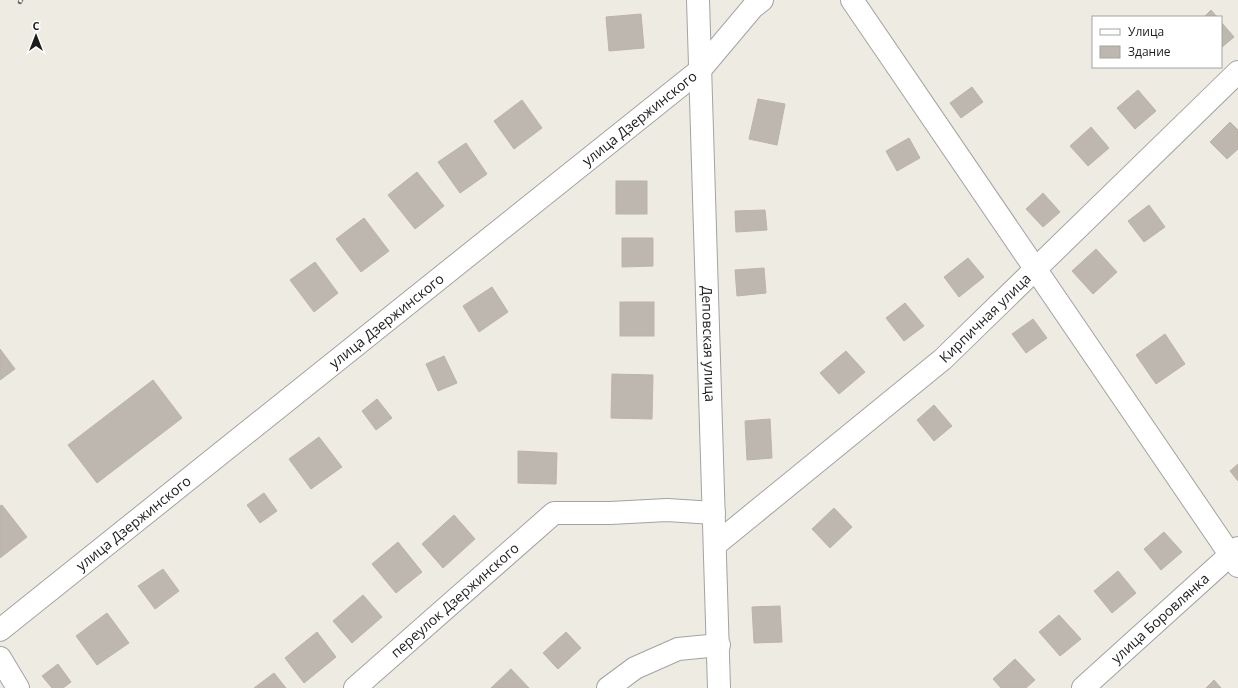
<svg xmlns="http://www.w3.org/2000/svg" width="1238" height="688" font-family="'Open Sans',sans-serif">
	<rect width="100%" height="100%" fill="#edebe2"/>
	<g fill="#bdb7af" stroke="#beb3a5">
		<polygon points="1211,10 1217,17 1204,17"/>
		<polygon points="641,14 644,48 609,51 606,17"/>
		<polygon points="1221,22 1234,37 1221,48"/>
		<polygon points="972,87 983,102 961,118 950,103"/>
		<polygon points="1138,90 1156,111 1135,129 1117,108"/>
		<polygon points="758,99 785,104 777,145 749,139"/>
		<polygon points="522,100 542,128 514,149 494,121"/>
		<polygon points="1230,122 1238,130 1238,149 1227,159 1210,142"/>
		<polygon points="1091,127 1109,148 1088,166 1070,146"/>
		<polygon points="909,138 920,158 897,171 886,151"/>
		<polygon points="466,143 487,174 460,193 438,162"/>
		<polygon points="417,172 444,206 415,229 388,195"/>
		<rect x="616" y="181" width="31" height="33"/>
		<polygon points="1043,193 1060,212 1043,227 1026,209"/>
		<polygon points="1149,205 1165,227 1144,242 1128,221"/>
		<polygon points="765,210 767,230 736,232 735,211"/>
		<polygon points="364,218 389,251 361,272 336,239"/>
		<polygon points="622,238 653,238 653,266 622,267"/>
		<polygon points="1096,249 1117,272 1093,294 1072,271"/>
		<polygon points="968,258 984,277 959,297 944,277"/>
		<polygon points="315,262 338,293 314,312 290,280"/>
		<polygon points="764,268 766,293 737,296 735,270"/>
		<polygon points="492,287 508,312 479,332 463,306"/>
		<rect x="620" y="302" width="34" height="34"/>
		<polygon points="905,303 924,326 904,341 886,318"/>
		<polygon points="1033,319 1047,338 1026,353 1012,334"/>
		<polygon points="1165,334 1185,364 1156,384 1136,355"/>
		<polygon points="0,349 15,369 0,380"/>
		<polygon points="846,351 865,372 839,394 820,373"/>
		<polygon points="444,356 457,383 438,391 426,364"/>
		<polygon points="612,374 653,375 652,419 611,418"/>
		<polygon points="153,380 182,418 97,483 68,445"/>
		<polygon points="377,399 392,418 376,430 362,411"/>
		<polygon points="934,405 952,426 934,441 917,420"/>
		<polygon points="770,419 772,458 747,460 745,421"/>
		<polygon points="319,437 342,467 311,489 289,459"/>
		<polygon points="518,451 557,453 556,484 518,483"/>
		<polygon points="1238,464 1238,481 1230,471"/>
		<polygon points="264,493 277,511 260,523 247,505"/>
		<polygon points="2,505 27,537 0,558 0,506"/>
		<polygon points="834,508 852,527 830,548 812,529"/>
		<polygon points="454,515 475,539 443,568 422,544"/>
		<polygon points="1164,532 1182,552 1161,570 1144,549"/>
		<polygon points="398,542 422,572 396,593 372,564"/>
		<polygon points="163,569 179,591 155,609 138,586"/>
		<polygon points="1118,571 1136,593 1112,613 1094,591"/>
		<polygon points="363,595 382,617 352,643 333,621"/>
		<polygon points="780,606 782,642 754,643 752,607"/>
		<polygon points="107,613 129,643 97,665 76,636"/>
		<polygon points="1059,615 1081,639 1060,656 1039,632"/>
		<polygon points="317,632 336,657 304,683 285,658"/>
		<polygon points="566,632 581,648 558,669 543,653"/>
		<polygon points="1015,659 1035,680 1026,688 1001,688 993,679"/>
		<polygon points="58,664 71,682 63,688 52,688 42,676"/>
		<polygon points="511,669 529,688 491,688"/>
		<polygon points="274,673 286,688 254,688"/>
		<polygon points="1214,680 1221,688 1206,688"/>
	</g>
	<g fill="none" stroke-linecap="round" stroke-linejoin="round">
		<defs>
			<g id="minor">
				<path id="s1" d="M698,0l21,688"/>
				<polyline points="852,0 1238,566"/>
				<path id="s2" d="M715,545l228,-186 295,-287"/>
				<path id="s3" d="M0,630l700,-560 53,-63 9,-7"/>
				<polyline points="0,658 18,688"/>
				<path id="s4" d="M355,688l199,-175h56l57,-3 47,3"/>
				<polyline points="608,688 635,668 678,649 719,645"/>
				<path id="s5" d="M1083,688l155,-140"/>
			</g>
		</defs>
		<use href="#minor" stroke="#a3a3a3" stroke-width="24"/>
		<use href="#minor" stroke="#fff" stroke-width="22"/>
		<defs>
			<polyline id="rail" points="20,2 21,0"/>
		</defs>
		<use href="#rail" stroke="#6a6a6a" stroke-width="4.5"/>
		<use href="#rail" stroke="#fff" stroke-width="3" stroke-dasharray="9" stroke-linecap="butt"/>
	</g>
	<g text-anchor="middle" stroke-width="3.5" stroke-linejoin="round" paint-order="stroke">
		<g font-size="14" fill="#1c1c1c" stroke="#fff">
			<text dy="5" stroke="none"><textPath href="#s3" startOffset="819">улица Дзержинского</textPath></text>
			<text dy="5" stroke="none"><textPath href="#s2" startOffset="353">Кирпичная улица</textPath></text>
			<text dy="5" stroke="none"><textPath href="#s3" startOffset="495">улица Дзержинского</textPath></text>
			<text dy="5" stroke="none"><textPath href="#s1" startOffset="344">Деповская улица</textPath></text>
			<text dy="5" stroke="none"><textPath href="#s3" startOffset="171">улица Дзержинского</textPath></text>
			<text dy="5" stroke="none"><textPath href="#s4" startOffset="133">переулок Дзержинского</textPath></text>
			<text dy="5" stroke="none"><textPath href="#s5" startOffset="104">улица Боровлянка</textPath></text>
		</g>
	</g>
	<rect x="1092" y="16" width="130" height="52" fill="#ffffff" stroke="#a4a4a4"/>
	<rect x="1100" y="29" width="20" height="6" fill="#ffffff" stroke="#a4a4a4"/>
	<text x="1128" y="36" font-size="12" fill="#1c1c1c">Улица</text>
	<rect x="1100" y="46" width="20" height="12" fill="#bdb7af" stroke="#a4a4a4"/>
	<text x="1128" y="56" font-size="12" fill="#1c1c1c">Здание</text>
	<g transform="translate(36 36)" stroke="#ffffff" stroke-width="3" paint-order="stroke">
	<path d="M0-3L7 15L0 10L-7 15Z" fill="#1c1c1c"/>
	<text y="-6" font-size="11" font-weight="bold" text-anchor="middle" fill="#1c1c1c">С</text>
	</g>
</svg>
